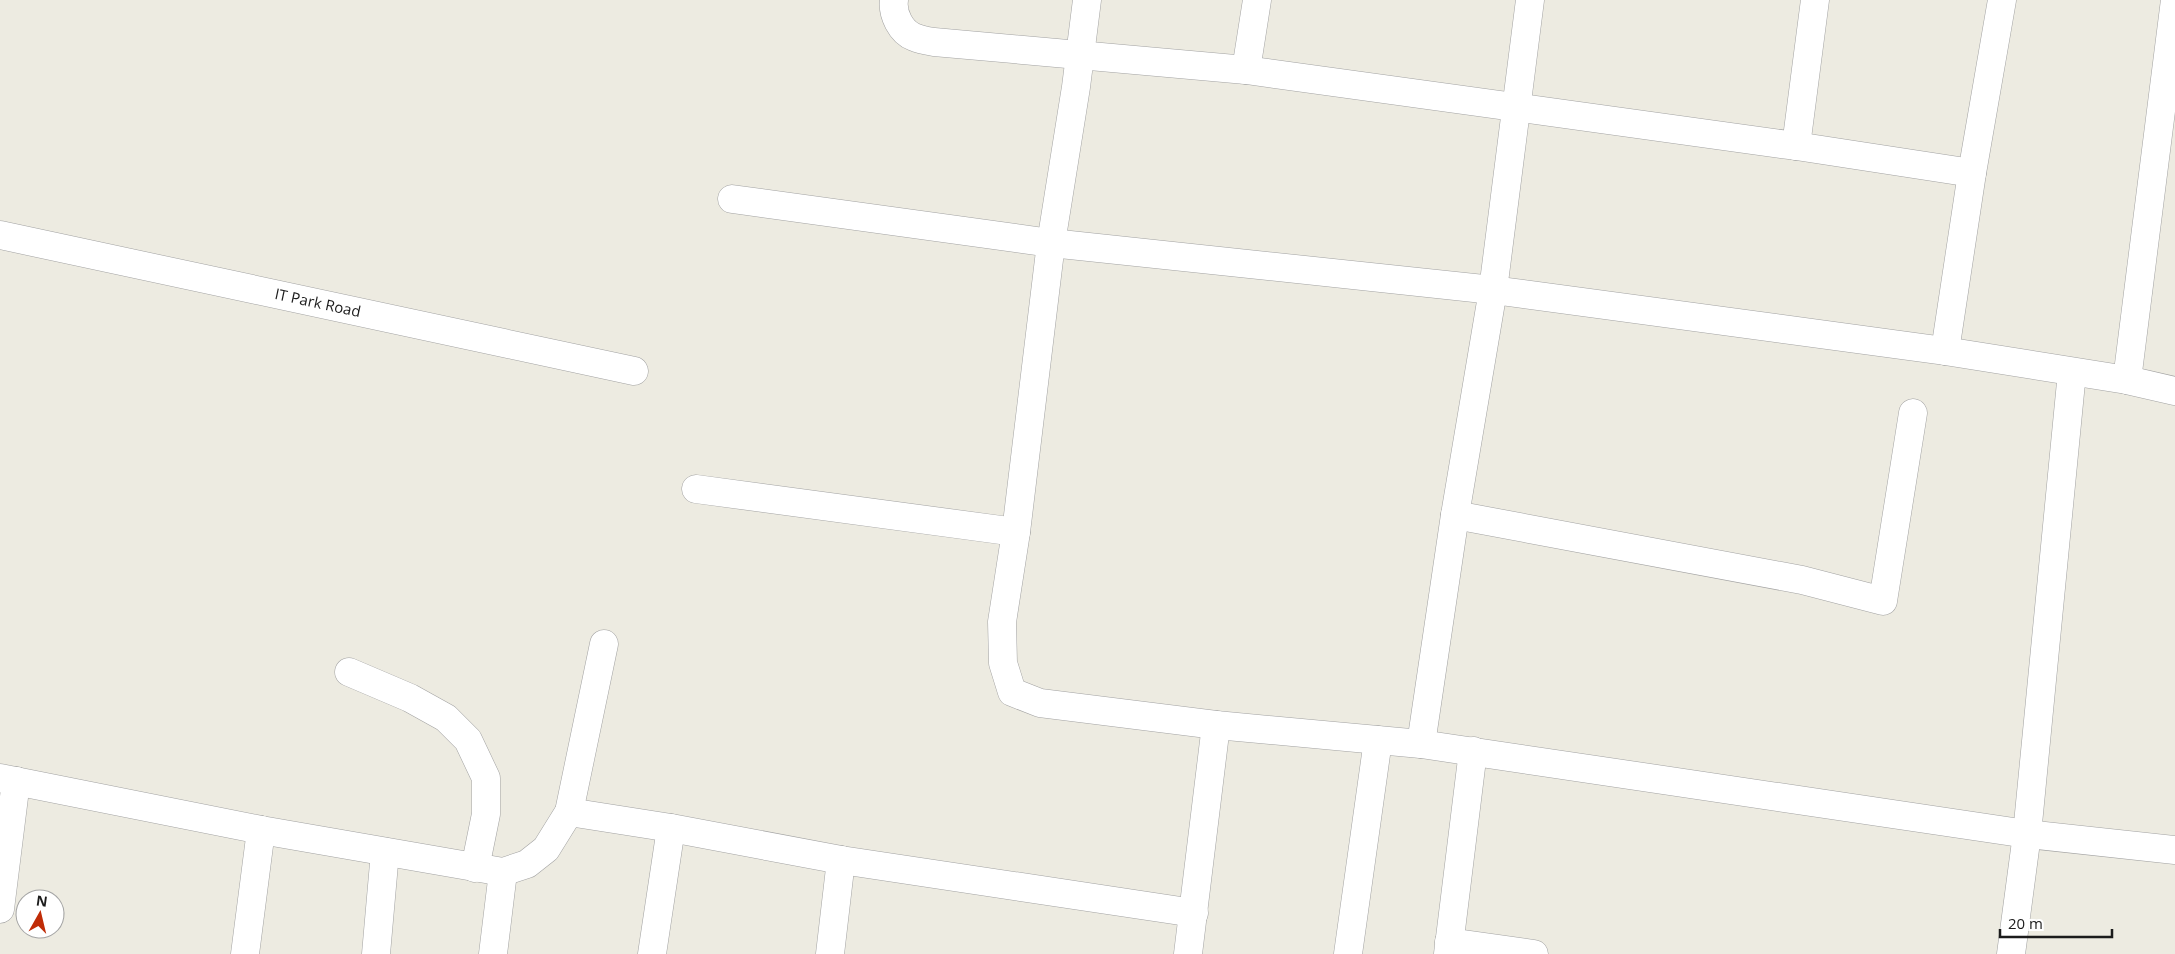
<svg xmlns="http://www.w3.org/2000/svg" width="2175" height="954" font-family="'Open Sans',sans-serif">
	<rect width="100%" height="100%" fill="#edebe1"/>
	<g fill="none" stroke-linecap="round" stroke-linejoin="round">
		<defs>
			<g id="minor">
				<path d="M894,0c-2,14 7,32 20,37 7,3 14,4 20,5l312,28 550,76 176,27"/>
				<polyline points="1087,0 1076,87 1051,243 1016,532 1002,622 1003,663 1012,692 1040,703 1216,725 1421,744 2027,834 2175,850"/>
				<polyline points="1246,70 1257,0"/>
				<polyline points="1796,146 1815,0"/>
				<polyline points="732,199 1051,243 1493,290 1945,351 2127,380 2175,391"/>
				<path id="s1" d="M0,235l634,136"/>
				<polyline points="1945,351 1972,173 2002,0"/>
				<polyline points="2127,380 2175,0"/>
				<polyline points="696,489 1016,532"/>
				<polyline points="1455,515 1802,580 1883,601 1913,413"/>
				<polyline points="349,672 410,698 446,718 468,740 486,778 486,814 475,868"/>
				<polyline points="1421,744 1455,515 1493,290 1530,0"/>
				<polyline points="0,778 261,830 503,872 527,864 546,849 569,812 604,644"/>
				<polyline points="569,812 671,828 841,860 1194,913"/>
				<polyline points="0,909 16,781"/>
				<polyline points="1449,942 1534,954"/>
				<polyline points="245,954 261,830"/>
				<polyline points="376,954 385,852"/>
				<polyline points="493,954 503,872"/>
				<polyline points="652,954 671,828"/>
				<polyline points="830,954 841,860"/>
				<polyline points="1188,954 1216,725"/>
				<polyline points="1348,954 1378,740"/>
				<polyline points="1448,954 1473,751"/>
				<polyline points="2011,954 2027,834 2072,372"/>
			</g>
		</defs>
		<use href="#minor" stroke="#a2a2a2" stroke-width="29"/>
		<use href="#minor" stroke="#fff" stroke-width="28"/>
	</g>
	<g text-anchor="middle" stroke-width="4" stroke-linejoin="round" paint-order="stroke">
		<g font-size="15" fill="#1b1b1b" stroke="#fff">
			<text dy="5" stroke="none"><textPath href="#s1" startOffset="325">IT Park Road</textPath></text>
		</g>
	</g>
	<g transform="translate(40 914) rotate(8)"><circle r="24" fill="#ffffff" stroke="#a4a4a4"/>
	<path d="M0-4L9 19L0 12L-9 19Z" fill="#c02c07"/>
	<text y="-8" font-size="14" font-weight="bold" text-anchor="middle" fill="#1b1b1b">N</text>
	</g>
	<path d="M2000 929v8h112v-8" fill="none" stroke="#1b1b1b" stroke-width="2.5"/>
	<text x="2008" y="929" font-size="15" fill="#1b1b1b" stroke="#ffffff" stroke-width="4" paint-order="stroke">20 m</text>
</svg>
